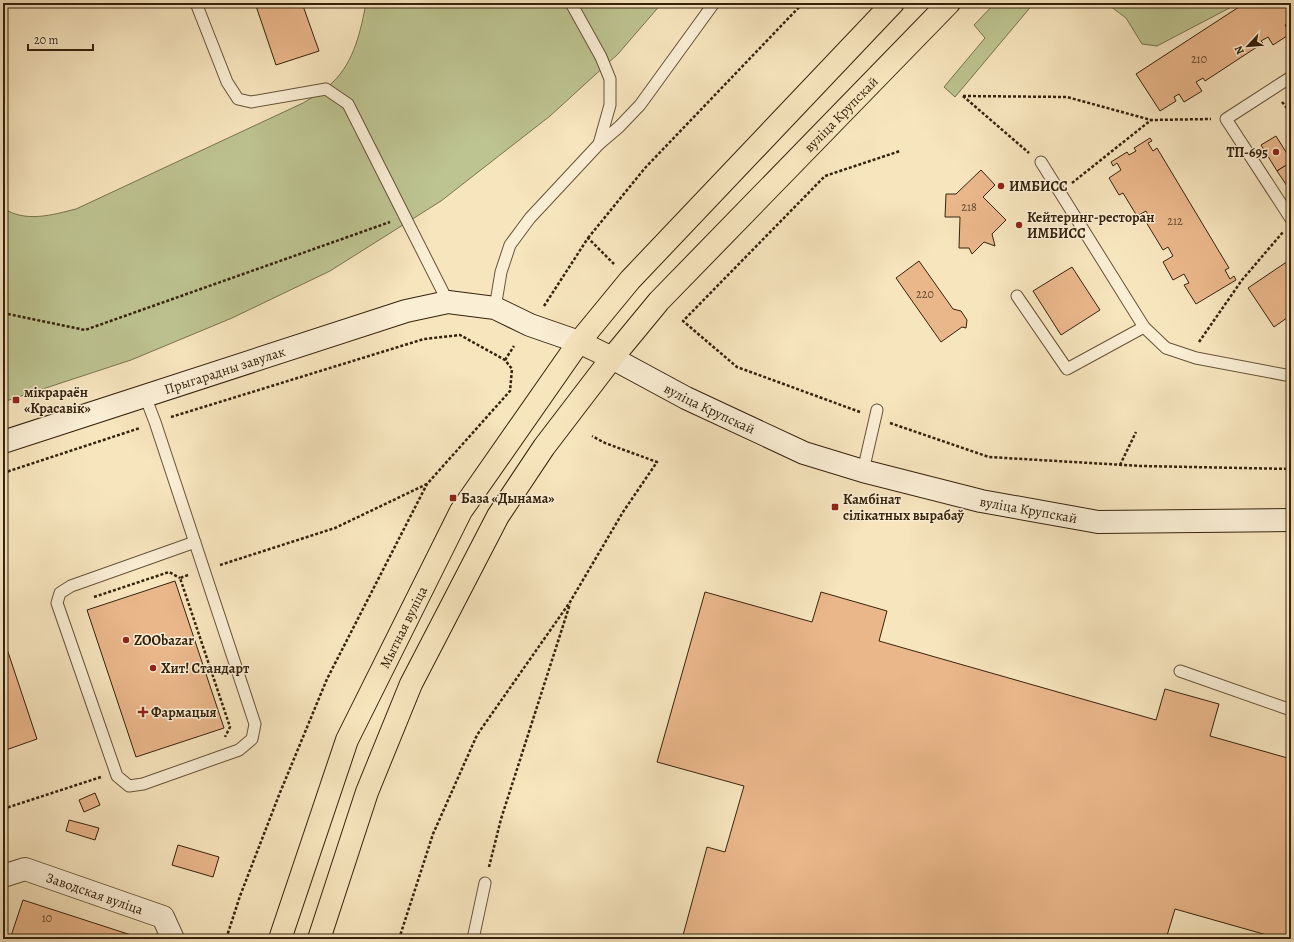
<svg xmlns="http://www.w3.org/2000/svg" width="1294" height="942" font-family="Alegreya,serif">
	<rect width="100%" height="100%" fill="#f7e5be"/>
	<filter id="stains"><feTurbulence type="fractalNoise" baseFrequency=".005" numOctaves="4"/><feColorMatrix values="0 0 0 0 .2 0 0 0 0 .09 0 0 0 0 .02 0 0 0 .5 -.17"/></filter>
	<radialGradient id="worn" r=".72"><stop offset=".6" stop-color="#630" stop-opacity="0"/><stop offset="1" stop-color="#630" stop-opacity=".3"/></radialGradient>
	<g fill="#bdc491" stroke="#7a734e">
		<path d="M366,3h296l-44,51 -68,62 -109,85 -111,70 -98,47 -101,42 -128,42v-194c22,15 49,7 73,1l227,-106c10,-6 21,-12 30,-21 21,-20 28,-52 33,-79z"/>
		<polygon points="995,3 1034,3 955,97 944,87 985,38 974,25"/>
		<polygon points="1106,3 1239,3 1157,46 1142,44 1126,18"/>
	</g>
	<g fill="#eab78b" stroke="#36220c">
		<polygon points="255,3 302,3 319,51 276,65"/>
		<polygon points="1245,3 1291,3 1291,22 1285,25 1290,34 1273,45 1268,37 1261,41 1263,43 1205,81 1203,78 1196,82 1202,91 1184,102 1179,94 1174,97 1176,101 1160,111 1136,74"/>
		<polygon points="1276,136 1291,160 1291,162 1277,171 1261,145"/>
		<polygon points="1150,138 1152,141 1148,143 1153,151 1157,148 1229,268 1225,270 1230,279 1234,276 1236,280 1196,304 1184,285 1189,283 1184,274 1173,280 1163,262 1173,256 1168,247 1163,250 1146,222 1151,220 1146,211 1137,216 1123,193 1119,195 1109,178 1121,170 1117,163 1113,166 1111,162 1127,152 1129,155 1136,151 1134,148"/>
		<polygon points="1291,162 1291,192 1277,171"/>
		<polygon points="981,170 995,185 983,197 1006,220 992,234 995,246 984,242 972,254 969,248 959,248 960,217 945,217 946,194 956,194"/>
		<polygon points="1291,259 1291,310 1290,311 1291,315 1274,327 1248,288"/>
		<polygon points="919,261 953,309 961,311 967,320 966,328 962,327 941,342 896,278"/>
		<polygon points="1072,267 1100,310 1061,335 1033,291"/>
		<polygon points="175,581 224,728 136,757 87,610"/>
		<polygon points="705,592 812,622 821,592 887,611 879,641 1156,720 1165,689 1219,704 1210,736 1291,759 1291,939 1281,939 1175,909 1166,939 682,939 707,847 725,852 744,786 657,762"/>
		<polygon points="3,637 37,739 3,751"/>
		<polygon points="95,793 100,805 84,812 79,800"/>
		<polygon points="69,820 99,828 95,840 66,831"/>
		<polygon points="178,845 219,857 213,877 172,865"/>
		<polygon points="23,900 131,935 129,939 10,939"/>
	</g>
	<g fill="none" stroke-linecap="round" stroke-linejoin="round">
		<defs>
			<g id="lane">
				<polyline points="196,3 227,82 238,99 251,102 326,89 348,104 448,302"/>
				<polyline points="1291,77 1226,119 1291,219"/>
				<polyline points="599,144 619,127 640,105 714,3"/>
				<polyline points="1041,162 1144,327 1166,348 1196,358 1291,376"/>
				<polyline points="1017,296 1067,369 1144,327"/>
				<polyline points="495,308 501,272 510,245 530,218 599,144 610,105 610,79 601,57 571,3"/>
				<polyline points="145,396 155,422 255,724 252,739 239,750 143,784 129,786 117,776 57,603 60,593 71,586 195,542"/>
				<polyline points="863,471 877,410"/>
				<polyline points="1180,671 1291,710"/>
				<polyline points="473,939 485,883"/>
			</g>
			<g id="street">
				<path id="s1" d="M3,876l22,-7 138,48 10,22"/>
			</g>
			<g id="secondary">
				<path id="s2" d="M612,358l74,40 118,55 59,18 118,30 117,21 193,-2"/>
				<path id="s3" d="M3,442l403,-131 42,-9 47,6 35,17 49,17"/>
			</g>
			<g id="primary">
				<polyline points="579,342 612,358"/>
				<path id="s4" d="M280,939l67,-199 114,-229 118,-169 51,-62 263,-277"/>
				<path id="s5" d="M319,939l48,-147 44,-108 87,-168 46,-69 68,-89 47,-57 290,-298"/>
			</g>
		</defs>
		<use href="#lane" stroke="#665338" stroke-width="13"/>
		<use href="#street" stroke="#665338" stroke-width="24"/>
		<use href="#secondary" stroke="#36220c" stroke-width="24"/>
		<use href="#primary" stroke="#36220c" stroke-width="24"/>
		<g stroke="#36220c" stroke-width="2.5" stroke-dasharray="3 2" stroke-linecap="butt">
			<polyline points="963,96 1067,97 1151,120 1211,119"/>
			<polyline points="963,96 1029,153"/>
			<polyline points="1282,102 1291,113"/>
			<polyline points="1072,183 1151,120"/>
			<polyline points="588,238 645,168 803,3"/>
			<polyline points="544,306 588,238 614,264"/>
			<polyline points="3,313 85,330 390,222"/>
			<polyline points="1199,342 1242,280 1283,232"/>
			<polyline points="505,360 514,346"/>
			<polyline points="860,412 737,367 683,321 825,176 900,151"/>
			<polyline points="171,417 424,339 460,335 505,360 512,369 510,391 427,484 327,679 279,795 240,896 226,939"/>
			<polyline points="890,423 989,457 1141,466 1291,469"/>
			<polyline points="1120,465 1136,432"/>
			<polyline points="3,473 140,428"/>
			<polyline points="220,565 335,528 427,484"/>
			<polyline points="188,575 180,578 230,727 225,737"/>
			<polyline points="94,597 169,572 180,578"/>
			<polyline points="3,809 101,777"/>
			<polyline points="3,819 8,810"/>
			<polyline points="489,867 501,819 570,604"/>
			<polyline points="399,939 433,834 477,735 570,602 623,512 657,462 605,443 592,436"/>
		</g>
		<use href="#lane" stroke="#faeed5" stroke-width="11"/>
		<use href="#street" stroke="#faeed5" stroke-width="22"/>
		<use href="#secondary" stroke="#faeed5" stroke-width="22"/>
		<use href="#primary" stroke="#f7e5be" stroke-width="22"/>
	</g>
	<g fill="#8f2418" stroke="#faeed5" stroke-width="1.5">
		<circle cx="1276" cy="152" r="4"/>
		<circle cx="1001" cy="186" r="4"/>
		<circle cx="1019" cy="225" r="4"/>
		<rect x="12" y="396" width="8" height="8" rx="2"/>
		<rect x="449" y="494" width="8" height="8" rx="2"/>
		<rect x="831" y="503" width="8" height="8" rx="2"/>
		<circle cx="126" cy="640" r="4"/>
		<circle cx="153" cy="668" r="4"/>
		<path d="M141 706h4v4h4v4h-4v4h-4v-4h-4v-4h4z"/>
	</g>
	<g text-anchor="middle" stroke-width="3" stroke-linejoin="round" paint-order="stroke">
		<g font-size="12" fill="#63472c">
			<text x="1199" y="63">210</text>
			<text x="969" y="211">218</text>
			<text x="1175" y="225">212</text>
			<text x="925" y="298">220</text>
			<text x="47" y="922">10</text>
		</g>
		<g font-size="14" fill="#36220c" stroke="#faeed5">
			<text dy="5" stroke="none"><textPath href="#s5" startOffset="990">вуліца Крупскай</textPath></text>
			<text dy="5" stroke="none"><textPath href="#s3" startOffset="233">Прыгарадны завулак</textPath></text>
			<text dy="5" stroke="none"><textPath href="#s2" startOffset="110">вуліца Крупскай</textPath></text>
			<text dy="5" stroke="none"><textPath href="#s2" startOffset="446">вуліца Крупскай</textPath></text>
			<text dy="5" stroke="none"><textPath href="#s4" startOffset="336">Мытная вуліца</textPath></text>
			<text dy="5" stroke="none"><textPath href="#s1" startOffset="97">Заводская вуліца</textPath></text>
		</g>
		<g font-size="14" font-weight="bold" fill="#36220c" stroke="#faeed5" text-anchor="start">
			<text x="1268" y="157" text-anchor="end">ТП-695</text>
			<text x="1009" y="191">ИМБИСС</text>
			<text x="1027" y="222">Кейтеринг-ресторан<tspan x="1027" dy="16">ИМБИСС</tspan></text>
			<text x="24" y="397">мікрараён<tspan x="24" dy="16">«Красавік»</tspan></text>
			<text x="461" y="503">База «Дынама»</text>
			<text x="843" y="504">Камбінат<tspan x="843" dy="16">сілікатных вырабаў</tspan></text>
			<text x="134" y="645">ZOObazar</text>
			<text x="161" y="673">Хит! Стандарт</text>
			<text x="151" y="717">Фармацыя</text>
		</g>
	</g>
	<rect width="1294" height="942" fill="none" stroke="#f7e5be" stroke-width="16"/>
	<rect x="4" y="4" width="1286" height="934" fill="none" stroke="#36220c" stroke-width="2"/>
	<rect x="8" y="8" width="1278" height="926" fill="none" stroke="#36220c"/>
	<g transform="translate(1248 46) rotate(244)" stroke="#faeed5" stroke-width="3" paint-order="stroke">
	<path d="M0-3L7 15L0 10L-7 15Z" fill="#36220c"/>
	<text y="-6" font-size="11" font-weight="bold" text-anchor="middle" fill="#36220c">N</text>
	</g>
	<path d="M28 44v6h65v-6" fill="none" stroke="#36220c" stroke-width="2"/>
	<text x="34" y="44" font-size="12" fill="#36220c" stroke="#faeed5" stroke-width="3" paint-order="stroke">20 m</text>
	<rect width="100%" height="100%" filter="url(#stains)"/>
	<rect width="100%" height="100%" fill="url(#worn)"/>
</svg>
